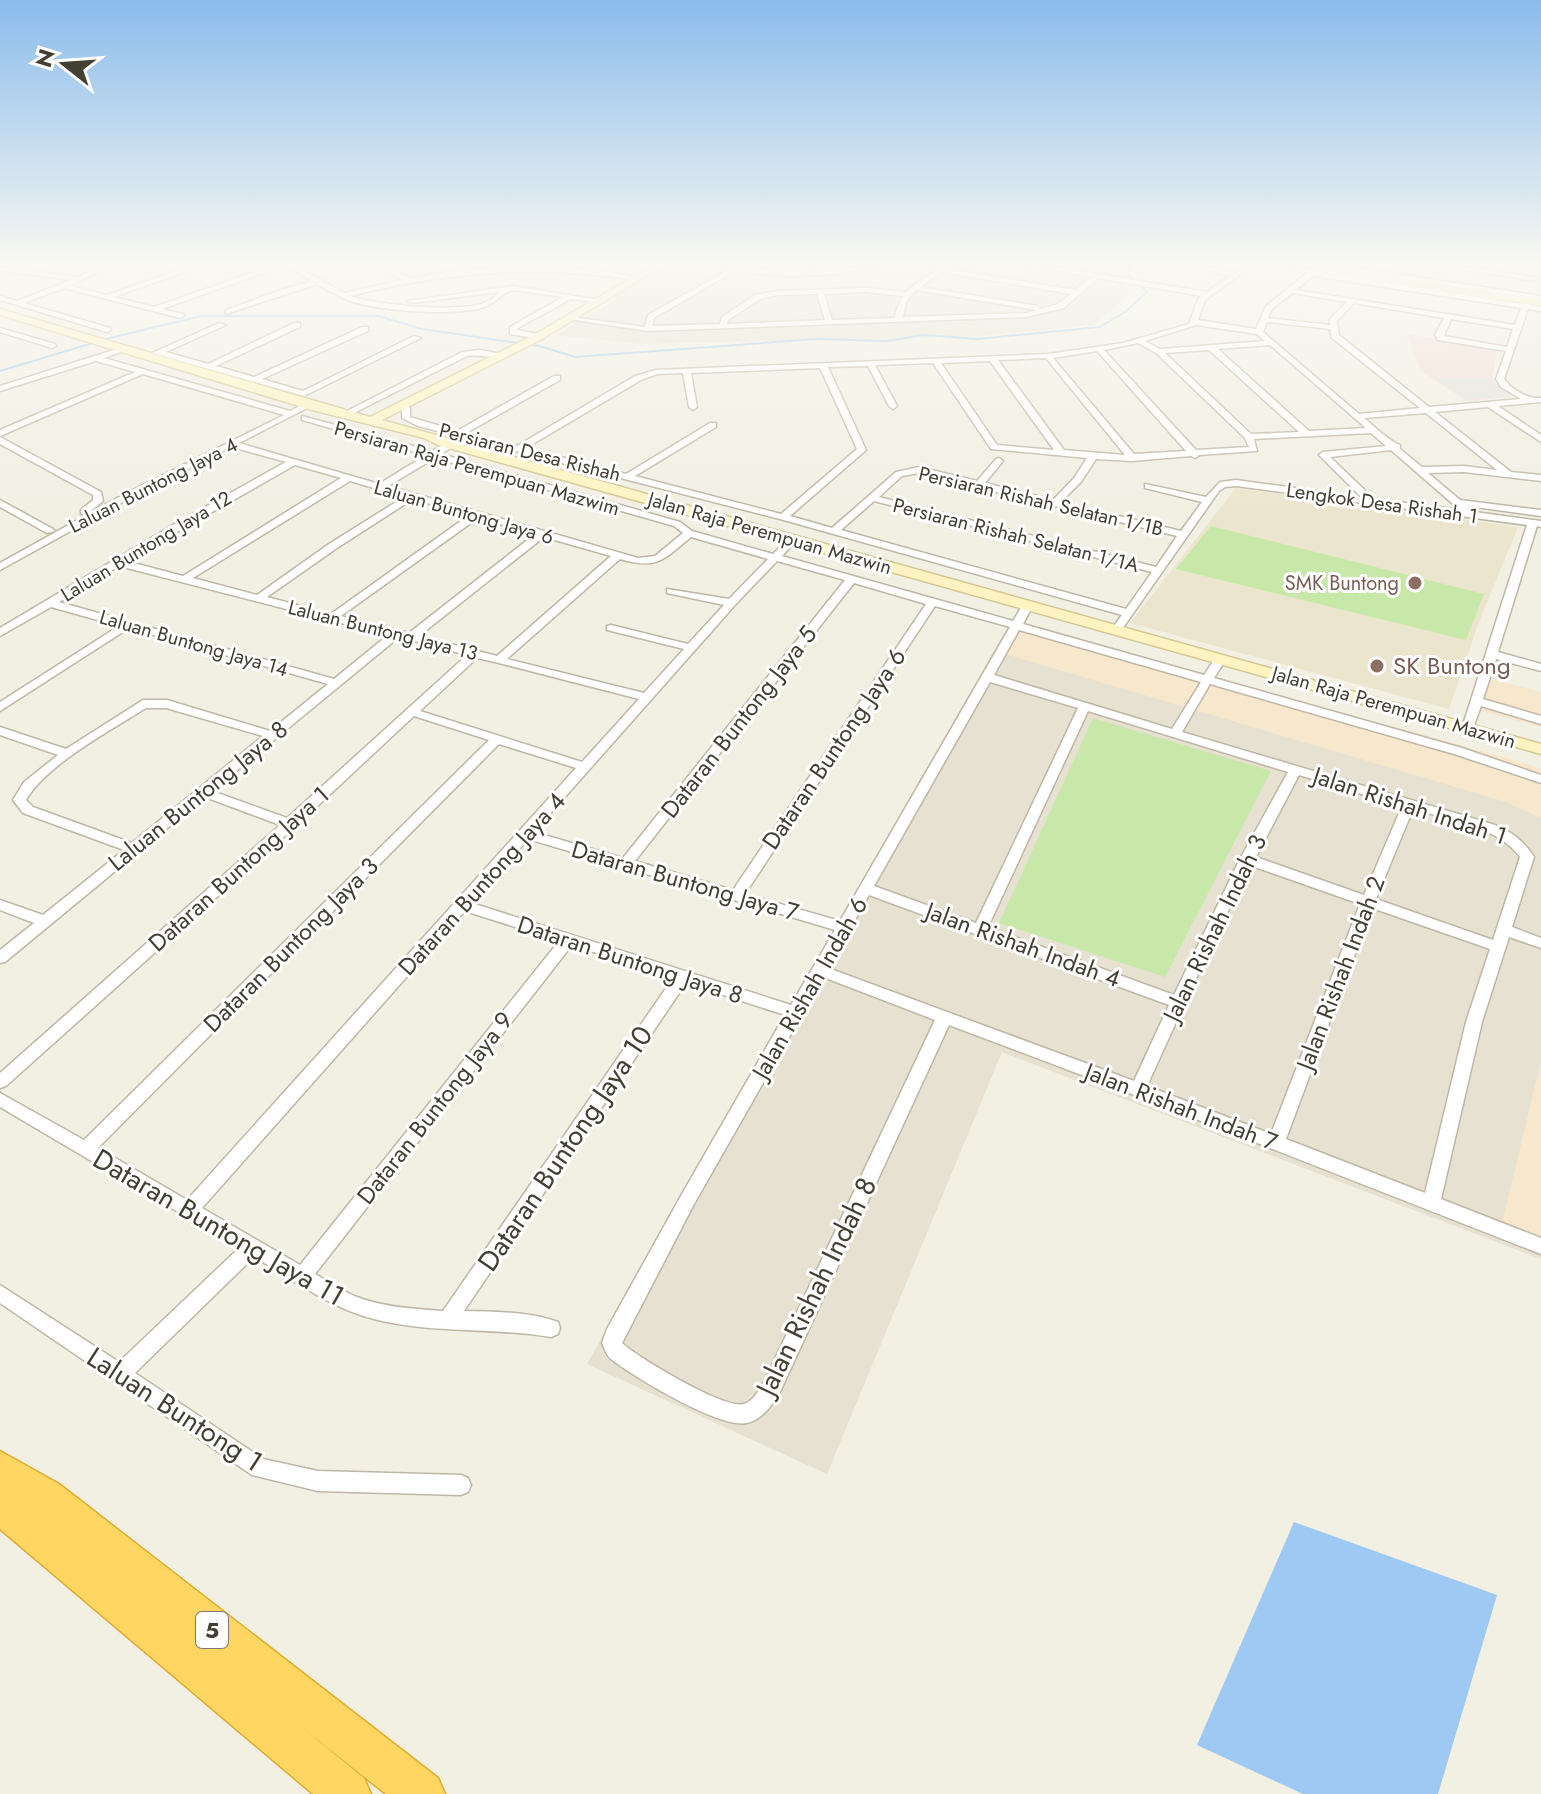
<svg xmlns="http://www.w3.org/2000/svg" width="1541" height="1794" font-family="Jost,sans-serif">
	<rect width="100%" height="100%" fill="#f2efe3"/>
	<g fill="#e6e1d1">
		<polygon points="669,264 1130,264 1118,269 1116,277 1130,293 1094,325 978,336 641,344 555,335 611,302 631,284"/>
		<polygon points="1012,619 1541,769 1541,1259 1002,1052 827,1474 587,1364"/>
	</g>
	<g fill="#f6e7cd">
		<polygon points="1012,620 1528,764 1541,769 1541,818 1506,802 995,651"/>
		<polygon points="1479,676 1541,692 1541,727 1468,707"/>
		<polygon points="1541,1061 1541,1237 1502,1223"/>
	</g>
	<polygon fill="#ece5cd" points="1236,488 1518,527 1479,622 1449,709 1130,623"/>
	<polygon fill="#f4dcd6" points="1406,334 1498,350 1492,379 1513,397 1467,401 1421,371"/>
	<g fill="#c8e8aa">
		<polygon points="1211,526 1484,594 1466,640 1176,569"/>
		<polygon points="1093,718 1271,771 1165,977 999,923"/>
	</g>
	<polygon fill="#e3e0dc" points="1435,378 1488,378 1511,396 1467,400"/>
	<polygon fill="#9dc9f2" points="1294,1522 1497,1595 1438,1794 1303,1794 1197,1745"/>
	<g fill="none" stroke-linecap="round" stroke-linejoin="round">
		<polyline stroke="#9dc9f2" stroke-width="2" points="0,371 106,339 201,316 378,316 422,329 540,346 575,357 817,339 886,341 925,335 977,339 1100,327 1125,312 1147,292 1128,275 1130,265 1134,264"/>
		<defs>
			<g id="street">
				<path d="M105,264h8l-43,22 37,9 90,-31h9l-92,33 40,10 123,-43h16l51,29 59,-13 -30,-16h8l29,14 42,-7 73,-5 73,4 40,8 -3,2c-99,-16 -188,-8 -285,16 28,9 106,17 134,7 6,-3 11,-6 15,-11l-87,11 -4,-2 105,-15 92,15 -4,2 -30,-4 -53,29 -1,2 26,5v4h-3l-30,-5v-7l53,-30 -50,-7c-11,2 -18,15 -32,18 -32,8 -99,3 -131,-7 -11,-4 -22,-11 -33,-17l-91,30v-4l58,-21 28,-8 -26,-16 -124,44 21,5 1,2 -4,2 -116,-30 -40,15 86,25 1,2 -4,2 -107,-32v-4l17,5 54,-21 -71,-9v-4l78,10z"/>
				<path d="M739,264l3,2 -1,2 9,1 75,2 54,-7 -18,6 -36,5 -39,1 -51,-5 -81,47 -2,8 68,-2 2,-7 33,-22 23,-4 88,-3 40,4 16,-13 28,-15 3,2 -4,3 126,21 16,-13 -67,-13h13l170,28 23,-16 -41,-12h10l36,9 13,-9h7l-50,36 -7,20 58,9 10,-23 41,-33 -33,-9 248,40 2,-5h6l-1,6 12,2v4l-13,-2 -24,70c8,11 24,20 37,19v4l-43,4 43,29v7l-53,-35 -53,5 76,60 30,3v6l-77,-9 -36,1 32,27 81,10v6l-73,-10 7,6 66,9v6l-4,-1 -39,126 43,12v7l-45,-12 -13,40 58,17v8l-60,-18 -9,25h-8l-2,-3 65,-203 -291,-39 -11,1 -6,4 -99,141 -4,1 -5,-3 11,-15 -342,-96 -362,-93 -16,-8v-10l4,-3 4,3v9l47,14 97,-55h6v4l-94,53 51,13 118,-70 21,-6 392,-16 75,-11 66,-19 9,-25 4,-3 -104,-18 -34,30 -38,9 -378,14 -80,-12 4,-2 73,10 3,-12zM943,272l128,22 -13,10 -17,5 -3,-3 -118,-19zM1314,275l12,3 195,30 -6,17 -219,-35zM916,290l121,20 -11,3 -123,4 3,-15zM866,292l37,4 -7,15 -1,7 -63,2 -8,-26zM1292,293l55,9 -17,17v6l-62,-7 4,-9zM817,294l8,26 -98,4 1,-4 32,-21 18,-4zM1354,303l90,15 -9,17 3,5 68,11 -10,28 5,8 20,12 -92,8 -90,-72 -2,-14zM1451,319l62,10 -6,18 -63,-11zM1267,322l63,7 2,9 88,70 -61,6 -96,-82zM1196,325l61,9 8,7 -105,8 -15,-8zM1138,343l18,10 89,85 4,9 -53,3 -92,-100zM1270,345l96,83 -57,3 -91,-82zM1209,350l90,82 -48,2 -86,-81zM1097,351l89,100 -52,3 -81,-96zM1046,358l79,97 -61,-5 -66,-90zM990,361l64,89 -57,-5 -56,-82zM933,363l58,86 96,9 -13,20 -21,22 -68,-17 18,-22 -4,-3 -3,1 -19,22 -58,-14 -23,5 -64,56 -42,-12 76,-66 -38,-83 40,-1 21,40 4,3 4,-3 -22,-41zM820,368l37,81 -76,65 -146,-38 81,-49v-4h-6l-84,51 -100,-26 115,-68 16,-6 26,-1 6,34 4,3 4,-3 -6,-34zM1426,413l71,57 -33,-4 -42,1 -22,-18v-4c-10,-3 -26,-19 -36,-27zM1371,433l15,13 -63,6 -4,3 42,42 -125,-17 -16,2 -14,15 -61,-13v4l57,14 -21,29 -120,-29 20,-20 15,-23 36,2 59,-5 4,2 4,-3 58,-4 -3,-12zM1391,450l62,54 8,6 -87,-11 -44,-42zM919,473l258,63 -21,31 -277,-70 23,-21zM874,501l278,71 -26,37 -285,-79z"/>
				<polygon points="1346,264 1352,264 1359,268 1541,296 1541,300 1358,272 1347,268"/>
				<polygon points="1462,266 1535,277 1538,279 1535,281 1460,269"/>
				<polygon points="219,323 226,325 166,352 208,364 294,323 300,323 300,327 216,366 254,377 362,327 368,327 368,331 262,379 303,391 414,336 421,338 304,396 152,353"/>
				<polygon points="0,328 55,344 56,346 52,348 0,332"/>
				<path d="M120,348l7,2 -23,8 186,53 16,-8 7,2 -74,38 140,41 47,-29 -124,-35v-4l130,35 16,-9h6v4l-13,8 239,68 12,9 81,23 17,-17h6v4l-14,15 231,65 11,-18h8l1,2 -10,19 181,51 12,-18h8l2,2 -12,19 248,70 79,27v8l-87,-29 -244,-70 -28,48 310,92c19,7 31,16 42,33l-22,70 29,11v10l-32,-11 -27,85 -41,177 100,39v16l-409,-160 -183,-69 -170,369c-8,12 -16,25 -32,29 -27,6 -113,-46 -136,-64 -5,-4 -6,-10 -9,-16l5,-14 75,-135 103,-179 -99,-32 -222,328c30,1 65,0 94,11l2,6 -2,6 -7,3c-59,-10 -120,-3 -177,-18 -44,-11 -82,-40 -120,-62l-119,116 128,86 55,12 143,4 7,3 3,7 -3,7 -7,3 -143,-4 -66,-16 -252,-172v-18l119,77 120,-114 -239,-141v-14l84,47 405,-400 -75,-24 -119,111 -289,259 -6,2v-15l280,-248 -75,-28 -200,165 -5,1v-13l34,-27 -34,-13v-10l43,15 81,-65 -101,-37 -10,-13 11,-18 34,-27 -58,-20v-8l66,22 77,-49h24l103,31 58,-47 -199,-56 -129,83v-9l119,-76 -68,-19 -51,29v-8l173,-103 113,-63 -54,-15 -107,54 -125,69v-7l119,-66 165,-82 -141,-41 -143,62v-6l135,-58 -39,-11 -96,30v-5zM435,458l239,68 9,7 -28,23 -17,2 -250,-72zM295,465l46,13 -158,98 -57,-15zM350,481l54,16 -75,47 -72,51 -64,-17zM413,499l56,16 -138,99 -64,-17 70,-49zM478,518l57,16 -126,99 -68,-17zM544,537l67,19 -114,100 -78,-20zM691,537l77,22 -39,40 -62,-10v4l57,12 -36,39 -77,-19 -4,1v4l77,19 -40,44 -137,-34 113,-100c37,11 43,1 71,-22zM777,561l68,19 -222,278 -89,-26 201,-227zM119,566l269,69 -54,44 -275,-77zM854,583l72,21 -193,286 -98,-29zM935,606l75,21 -170,294 -95,-27zM1019,630l182,52 -29,47 -178,-54zM399,637l68,18 -180,163 -75,-27zM477,658l18,4 144,37 -57,63 -162,-51zM990,682l88,26 -102,215 -102,-37zM146,708h20l97,28 -131,107 -99,-36 -7,-7c20,-35 85,-70 120,-92zM1088,711l200,61 -48,87 -66,136 -186,-68zM499,744l77,24 -389,432 -89,-52zM1299,775l103,31 -38,89 -108,-38zM1413,809c34,10 86,18 107,48l-27,83 -117,-41zM528,839l307,91 -44,75 -319,-102zM1252,866l108,38 -89,230 -124,-48 73,-160zM869,895l300,110 -35,76 -306,-113zM1372,908l118,41 -24,73 -41,171 -139,-54zM465,911l94,30 -259,324 -98,-57zM572,945l101,33 -230,333c-30,-2 -61,-4 -89,-15 -13,-6 -26,-15 -39,-22zM823,977l112,43 -170,360c-5,8 -11,21 -21,24 -19,6 -107,-47 -122,-61l72,-139 106,-186 2,-1z"/>
				<path d="M480,350l28,5c-11,5 -28,-1 -41,1l-113,57 -7,-2 115,-59z"/>
				<polygon points="0,437 101,492 103,501 87,514 81,514 81,510 93,500 93,495 0,444"/>
				<polygon points="0,500 53,529 55,531 47,533 0,507"/>
			</g>
			<g id="secondary">
				<polygon points="655,264 666,264 540,340 382,420 1541,744 1541,754 438,445 424,438 312,410 0,315 0,309 370,417 532,336"/>
				<polygon points="1297,264 1313,264 1541,300 1541,306 1336,275"/>
			</g>
			<polygon id="highway" points="0,1451 59,1484 438,1778 445,1794 386,1794 299,1725 364,1778 371,1794 313,1794 0,1529"/>
		</defs>
		<use href="#street" stroke="#beb7a6" stroke-width="3"/>
		<use href="#secondary" stroke="#d4c791" stroke-width="3"/>
		<use href="#highway" stroke="#e1ac2e" stroke-width="3"/>
		<use href="#street" fill="#fff" fill-rule="evenodd"/>
		<use href="#secondary" fill="#fff4c1" fill-rule="evenodd"/>
		<use href="#highway" fill="#ffd662" fill-rule="evenodd"/>
	</g>
	<linearGradient id="sky" x2="0" y2="1"><stop stop-color="#8abcec"/><stop offset="0.51" stop-color="#f9f8f2"/><stop offset="1" stop-color="#f9f8f2" stop-opacity="0"/></linearGradient>
	<rect width="1541" height="515" fill="url(#sky)"/>
	<g fill="#8d6e63" stroke="#fff" stroke-width="3">
		<circle cx="1415" cy="583" r="8"/>
		<circle cx="1377" cy="666" r="8"/>
	</g>
	<g text-anchor="middle" stroke-width="6" stroke-linejoin="round" paint-order="stroke">
		<g font-size="20" fill="#443f33" stroke="#fff">
			<text transform="translate(530 452) rotate(14)" y="7">Persiaran Desa Rishah</text>
			<text transform="translate(477 468) rotate(16)" y="7">Persiaran Raja Perempuan Mazwim</text>
			<text transform="translate(153 485) rotate(-27)" y="7">Laluan Buntong Jaya 4</text>
			<text transform="translate(1041 501) rotate(13)" y="7">Persiaran Rishah Selatan 1/1B</text>
			<text transform="translate(1382 503) rotate(8)" y="7">Lengkok Desa Rishah 1</text>
			<text transform="translate(464 512) rotate(16)" y="7">Laluan Buntong Jaya 6</text>
			<text transform="translate(770 533) rotate(16)" y="7">Jalan Raja Perempuan Mazwin</text>
			<text transform="translate(1016 535) rotate(14)" y="7">Persiaran Rishah Selatan 1/1A</text>
			<text transform="translate(146 546) rotate(-31)" y="7">Laluan Buntong Jaya 12</text>
			<text transform="translate(383 630) rotate(14)" y="7">Laluan Buntong Jaya 13</text>
			<text transform="translate(194 643) rotate(16)" y="7">Laluan Buntong Jaya 14</text>
			<text transform="translate(1394 707) rotate(16)" y="7">Jalan Raja Perempuan Mazwin</text>
		</g>
		<g font-size="20" fill="#785e54" stroke="#fff" text-anchor="end">
			<text x="1399" y="590">SMK Buntong</text>
		</g>
		<rect fill="#fff" stroke="#7c7970" stroke-width="2" x="196" y="1612" width="32" height="36" rx="6"/>
		<g font-size="22" font-weight="bold" fill="#443f33">
			<text x="212" y="1638">5</text>
		</g>
		<g font-size="24" fill="#785e54" stroke="#fff" text-anchor="start">
			<text x="1393" y="674">SK Buntong</text>
		</g>
		<g font-size="24" fill="#443f33" stroke="#fff">
			<text transform="translate(739 722) rotate(-52)" y="8">Dataran Buntong Jaya 5</text>
			<text transform="translate(834 749) rotate(-56)" y="8">Dataran Buntong Jaya 6</text>
			<text transform="translate(198 796) rotate(-39)" y="8">Laluan Buntong Jaya 8</text>
			<text transform="translate(1410 806) rotate(18)" y="8">Jalan Rishah Indah 1</text>
			<text transform="translate(239 869) rotate(-42)" y="8">Dataran Buntong Jaya 1</text>
			<text transform="translate(685 881) rotate(16)" y="8">Dataran Buntong Jaya 7</text>
			<text transform="translate(482 884) rotate(-48)" y="8">Dataran Buntong Jaya 4</text>
			<text transform="translate(1215 928) rotate(-64)" y="8">Jalan Rishah Indah 3</text>
			<text transform="translate(291 945) rotate(-45)" y="8">Dataran Buntong Jaya 3</text>
			<text transform="translate(1023 945) rotate(20)" y="8">Jalan Rishah Indah 4</text>
			<text transform="translate(630 960) rotate(18)" y="8">Dataran Buntong Jaya 8</text>
			<text transform="translate(1341 973) rotate(-69)" y="8">Jalan Rishah Indah 2</text>
			<text transform="translate(810 988) rotate(-60)" y="8">Jalan Rishah Indah 6</text>
			<text transform="translate(1181 1107) rotate(21)" y="8">Jalan Rishah Indah 7</text>
			<text transform="translate(435 1108) rotate(-52)" y="8">Dataran Buntong Jaya 9</text>
		</g>
		<g font-size="28" fill="#443f33" stroke="#fff">
			<text transform="translate(565 1148) rotate(-56)" y="10">Dataran Buntong Jaya 10</text>
			<text transform="translate(219 1227) rotate(30)" y="10">Dataran Buntong Jaya 11</text>
			<text transform="translate(816 1286) rotate(-64)" y="10">Jalan Rishah Indah 8</text>
			<text transform="translate(175 1409) rotate(33)" y="10">Laluan Buntong 1</text>
		</g>
	</g>
	<g transform="translate(64 64) rotate(287)" stroke="#ffffff" stroke-width="6" paint-order="stroke">
	<path d="M0-6L14 30L0 20L-14 30Z" fill="#443f33"/>
	<text y="-12" font-size="22" font-weight="bold" text-anchor="middle" fill="#443f33">N</text>
	</g>
</svg>
